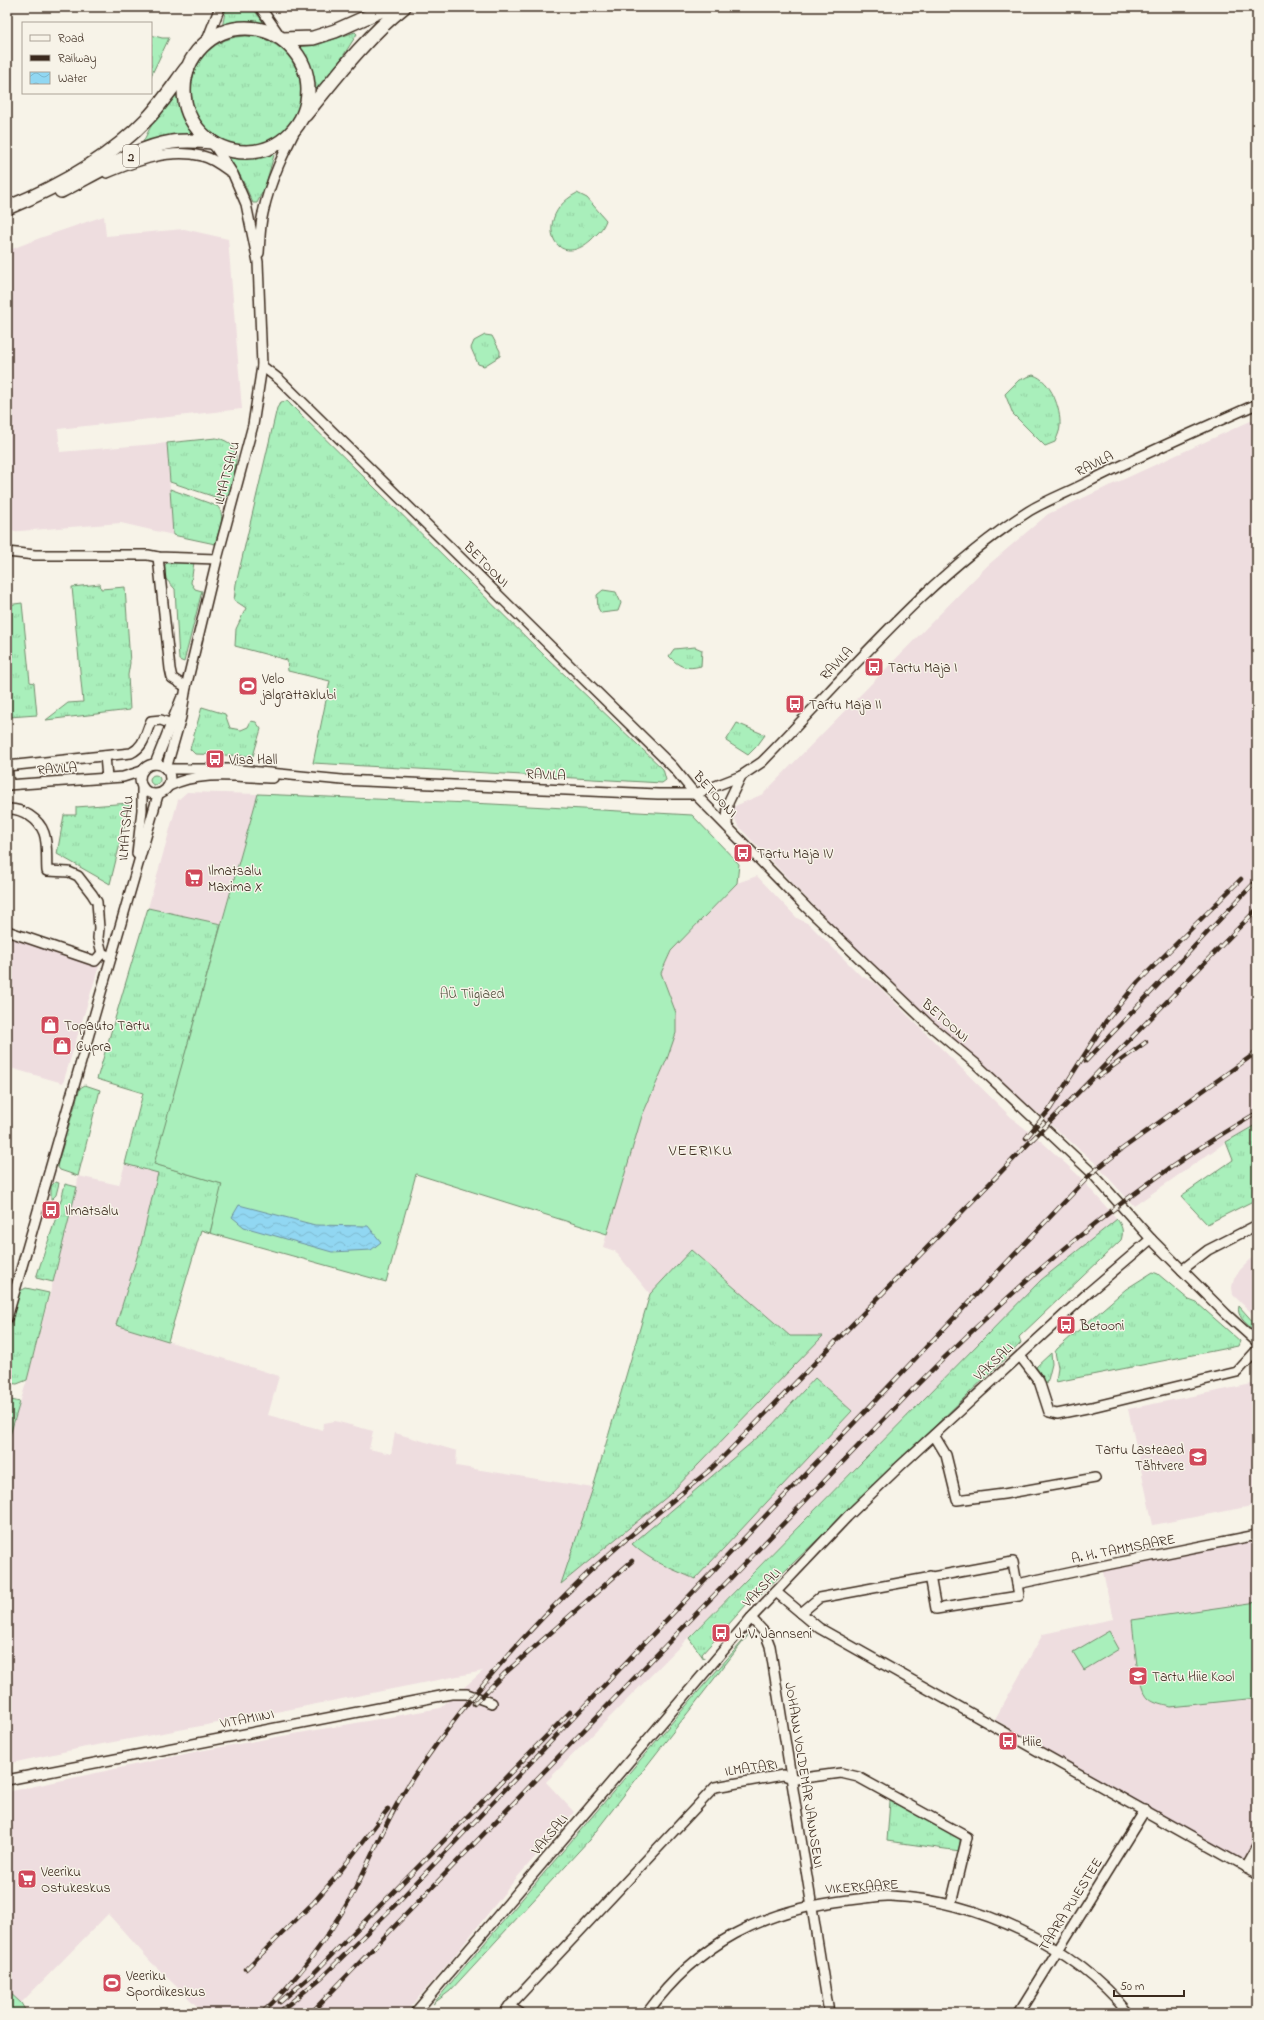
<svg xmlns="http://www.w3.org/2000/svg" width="1264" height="2020" font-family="'Indie Flower',sans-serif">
	<defs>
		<pattern id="grass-tufts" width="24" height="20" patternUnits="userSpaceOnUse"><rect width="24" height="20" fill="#a9efbb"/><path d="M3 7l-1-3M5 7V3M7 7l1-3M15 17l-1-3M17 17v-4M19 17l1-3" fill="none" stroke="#92cda0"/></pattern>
		<pattern id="water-waves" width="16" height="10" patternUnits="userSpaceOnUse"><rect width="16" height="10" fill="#91d7f2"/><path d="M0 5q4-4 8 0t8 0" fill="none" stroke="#7eb9cf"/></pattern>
	</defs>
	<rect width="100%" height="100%" fill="#f7f3e8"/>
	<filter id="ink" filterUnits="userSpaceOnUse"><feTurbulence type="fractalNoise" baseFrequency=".025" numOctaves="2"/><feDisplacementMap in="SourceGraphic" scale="8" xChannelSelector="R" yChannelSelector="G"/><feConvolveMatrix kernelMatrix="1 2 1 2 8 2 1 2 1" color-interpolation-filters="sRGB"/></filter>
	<g filter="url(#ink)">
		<g fill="#eedddf" fill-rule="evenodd">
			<polygon points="104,216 106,236 184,229 228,239 242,409 58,429 60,452 167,443 173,535 121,523 7,532 7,251 40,238"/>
			<polygon points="1257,418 1257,1124 1226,1142 1134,1206 1094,1162 953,1040 836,929 738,826 732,812 735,806 763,794 987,566 1048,514"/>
			<polygon points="187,792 258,794 221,924 148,908 178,800"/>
			<path d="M757,876l40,42 12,6 52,52 13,6 139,137 28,22 37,34 39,44 -76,61 -495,502 28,30 -60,69 -63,79 -46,53h-201l-53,-51 -43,-48 -87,89 -14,-13v-198l192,-41 241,-43 43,-37 -217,43 -180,33 -79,17v-319l20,-65 26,-98 24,-95 1,-11 41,9 6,-21 34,8 -18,72 -25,81 163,51 -11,39 55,15 1,-7 11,-2 38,10 -4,18 22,5 4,-21 62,18 -1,15 137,22 -31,96 261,-248h-33l-99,-86 -41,44 -35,-43 -12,-4 39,-131 25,-57 9,-46 -15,-40 10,-22 66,-68zM815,1378l37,33 -157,167 76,-152z"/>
			<polygon points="7,935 99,966 63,1083 7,1067"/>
			<polygon points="1257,1253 1257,1318 1233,1295 1232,1287 1234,1279 1240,1270"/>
			<polygon points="1257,1383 1257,1505 1153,1525 1128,1409"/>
			<polygon points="1257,1536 1257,1844 1244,1867 1145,1810 995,1719 1043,1634 1113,1619 1102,1567"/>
		</g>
		<g fill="url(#grass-tufts)" stroke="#728c6c">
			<polygon points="226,7 252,7 266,26 249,23 222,28"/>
			<polygon points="355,32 357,34 338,64 314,93 309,67 298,47 317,45"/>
			<polygon points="151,35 162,38 169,38 151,76"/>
			<circle cx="246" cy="91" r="55"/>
			<polygon points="179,89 184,115 194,134 169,136 142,144 154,120"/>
			<polygon points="272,153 274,155 265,187 257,203 253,203 241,177 229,157 248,158"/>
			<path d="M577,193l10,5 19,22c-3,9 -8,13 -15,20 -37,33 -59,-24 -14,-47z"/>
			<polygon points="485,335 492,336 500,351 500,356 484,366 478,364 471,348 474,341"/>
			<path d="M1033,375c18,5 28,34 27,51 0,5 -3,11 -5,16l-10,4 -32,-32 -8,-20 14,-14z"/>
			<polygon points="287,401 545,656 663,769 666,780 662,783 313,763 330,681 288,671 287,660 235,646 236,629 246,608 234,600 236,584 277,408 281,402"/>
			<path d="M216,438c32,5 17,36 13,57l-6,3 -8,-1 -45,-15 -3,-39z"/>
			<path d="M170,489l47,17c10,9 1,26 -2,38l-42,-9z"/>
			<polygon points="168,562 194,562 191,583 195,589 202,591 184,662 179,660 175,589 165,578 165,565"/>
			<polygon points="100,584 101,589 125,587 130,663 128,675 130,710 46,720 68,703 83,702 72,587"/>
			<polygon points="603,590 616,592 621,603 618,611 601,613 598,608 597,595"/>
			<polygon points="22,603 30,682 34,683 37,715 9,717 7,684 7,605"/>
			<path d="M695,647l7,3 -1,16c-15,4 -22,1 -32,-10l5,-7z"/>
			<polygon points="202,707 225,714 230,728 241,730 248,727 251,721 256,722 261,729 253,756 195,754 190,749"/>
			<polygon points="737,723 765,735 757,746 748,755 726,741"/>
			<circle cx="155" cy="780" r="5"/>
			<polygon points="130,803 110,884 57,854 64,815 76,815 76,807"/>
			<polygon points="148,908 221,924 155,1164 223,1184 210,1233 201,1230 168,1341 116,1325 141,1244 158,1173 125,1164 143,1093 97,1079"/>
			<polygon points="85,1085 100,1090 78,1176 60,1170 57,1166 80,1088"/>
			<polygon points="1257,1124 1257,1199 1207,1224 1181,1196 1233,1160 1226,1142"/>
			<polygon points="55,1182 59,1183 56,1195 51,1200 51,1186"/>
			<path d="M65,1184l12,3 -24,95 -17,-4c10,-32 22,-62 29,-94z"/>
			<path d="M1117,1219c5,7 7,12 4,21l-102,97 2,6 -262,253 -4,-1 -53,59 2,5 -15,-21 352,-358z"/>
			<polygon points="691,1250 790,1336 823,1336 668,1496 561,1584 593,1488 650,1294"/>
			<polygon points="1153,1272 1158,1274 1189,1300 1197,1303 1240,1341 1238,1346 1056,1382 1058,1367 1055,1352 1057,1349 1126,1289"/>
			<polygon points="26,1288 49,1293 27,1380 17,1384 7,1383 7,1337 20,1291"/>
			<path d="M1239,1306l16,18 -3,5c-6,-6 -16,-13 -13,-23z"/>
			<polygon points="1051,1353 1052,1364 1047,1384 1036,1367"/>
			<path d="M815,1378l37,33 -157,168c-23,-10 -45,-18 -63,-35l139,-118z"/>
			<polygon points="7,1399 20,1402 7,1445"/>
			<polygon points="749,1634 589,1840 450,1991 433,2004 697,1693"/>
			<polygon points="890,1801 960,1837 960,1851 887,1841"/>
			<polygon points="7,1990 21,2003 27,2013 7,2013"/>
		</g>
		<g fill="#a9efbb" stroke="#728c6c">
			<polygon points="258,794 492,804 692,815 739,864 737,883 671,951 661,973 676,1013 676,1033 667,1059 642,1116 607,1234 416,1174 386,1282 210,1233 222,1184 154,1164"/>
			<path d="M1257,1602v96l-87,9c-7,-2 -15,-3 -21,-8 -12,-10 -15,-62 -17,-79z"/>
			<polygon points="1109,1631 1119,1649 1084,1670 1073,1652"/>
		</g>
		<polygon fill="url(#water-waves)" stroke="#6f929d" points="239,1205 315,1225 368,1226 381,1242 371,1250 332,1252 244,1227 232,1217"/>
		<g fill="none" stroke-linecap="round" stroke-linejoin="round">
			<defs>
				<g id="minor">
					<polyline points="260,7 282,39"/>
					<polyline points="206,43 220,7"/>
					<path d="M107,173c29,-12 62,-25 95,-17 10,2 19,9 27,15"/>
					<path d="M259,253c1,-14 1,-28 4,-40 7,-33 22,-63 37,-92"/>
					<polyline points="262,366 280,380 673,767 695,794 807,908 928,1024 976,1064 1092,1173 1151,1239 1226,1314 1257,1342"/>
					<polyline points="7,552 35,555 148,555 158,557 217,559"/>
					<polyline points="158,557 170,669 172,678 186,687"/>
					<polyline points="105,756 107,778"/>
					<circle cx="155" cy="779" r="15"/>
					<polyline points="155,764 181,699"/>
					<path d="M7,766l124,-13c14,-7 14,-19 20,-32l10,-1 10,4"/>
					<polyline points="7,766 9,785"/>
					<path d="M166,769h63l113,11 316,14h37l46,-18 21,-14c86,-87 163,-184 267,-251 18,-11 40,-19 59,-29 55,-28 112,-53 169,-78"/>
					<polyline points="166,769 181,717 186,687 217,559 253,425 262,366 258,262 246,204 233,174 212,142"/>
					<polyline points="7,785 123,777 142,771"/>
					<path d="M169,786c32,-16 70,-9 104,-8"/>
					<path d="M7,809c15,-1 32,10 37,24 4,11 2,26 3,38l22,1 9,4 14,18 5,8 2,26 -1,10 4,15 9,4"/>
					<polyline points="727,825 728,803 741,776"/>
					<polyline points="137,854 142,810 142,788"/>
					<polyline points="7,931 95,961 102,953"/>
					<polyline points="1182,1270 1208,1250 1257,1225"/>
					<polyline points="7,1318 158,795"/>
					<polyline points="1020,1356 1039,1381 1049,1412 1057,1414 1092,1407 1237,1372 1257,1350"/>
					<polyline points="934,1435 946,1455 957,1500 1004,1494 1095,1478"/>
					<polyline points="930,1576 936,1609 1019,1596 1017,1584"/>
					<polyline points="776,1592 819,1628 1257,1874"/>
					<polyline points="801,1613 819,1598 1013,1562 1017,1584 1111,1564 1257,1535"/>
					<polyline points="751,1618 765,1633 770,1646 829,2013"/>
					<polyline points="7,1780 451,1694 467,1694 492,1703"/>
					<polyline points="1244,1867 1257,1844"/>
					<polyline points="509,2006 520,2013"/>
					<polyline points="415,2013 751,1618 847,1517 900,1466 1089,1292 1151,1239"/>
					<polyline points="503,2013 715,1787 783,1775 796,1779 841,1773 858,1777 967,1837 951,1904"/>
					<path d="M647,2013c52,-71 116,-103 202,-113 14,-1 29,-5 42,-4 88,5 182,49 238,117"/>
					<polyline points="1019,2013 1145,1810"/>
				</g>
				<g id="highway">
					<circle cx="246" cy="90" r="62"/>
					<polyline points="282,39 313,38 335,31 389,7"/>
					<path d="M305,115c31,-38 61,-78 99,-108"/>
					<path d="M61,191c32,-16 76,-44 111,-49 13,-2 27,-1 40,0"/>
					<path d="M7,208c51,-21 103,-50 141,-90 14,-15 26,-33 38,-49"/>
				</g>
			</defs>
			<use href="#minor" stroke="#3b2a1e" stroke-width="12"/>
			<use href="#highway" stroke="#3b2a1e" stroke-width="16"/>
			<use href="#minor" stroke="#f7f3e8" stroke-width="9"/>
			<use href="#highway" stroke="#f7f3e8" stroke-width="13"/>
			<defs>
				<g id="rail">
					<polyline points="1086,1061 1257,880"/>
					<polyline points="1098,1077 1146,1042"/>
					<polyline points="1026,1138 1050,1109 1106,1021 1138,982 1241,879"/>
					<polyline points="474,1704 504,1674 632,1561"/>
					<polyline points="246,1969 314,1902 335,1878 388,1809"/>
					<polyline points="280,2002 313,1974 570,1712"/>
					<path d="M262,2013c36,-34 65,-74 89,-116 22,-41 38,-85 65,-124 49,-72 108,-140 172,-200 39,-36 82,-70 123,-104l16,-16 530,-544"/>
					<polyline points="278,2013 322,1977 395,1905 1092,1173 1122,1149 1257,1052"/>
					<path d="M311,2013l606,-628c103,-104 213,-199 340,-272"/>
				</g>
			</defs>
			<use href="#rail" stroke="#3b2a1e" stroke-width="4.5"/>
			<use href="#rail" stroke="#f7f3e8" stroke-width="3" stroke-dasharray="9" stroke-linecap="butt"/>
		</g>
	</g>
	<defs>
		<symbol id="bus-square" viewBox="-11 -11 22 22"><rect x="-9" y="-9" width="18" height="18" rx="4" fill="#d1495b" stroke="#f7f3e8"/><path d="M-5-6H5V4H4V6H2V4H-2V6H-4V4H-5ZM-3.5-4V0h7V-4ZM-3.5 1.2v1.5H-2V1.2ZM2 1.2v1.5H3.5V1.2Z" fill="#fff"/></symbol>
		<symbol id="stadium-square" viewBox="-11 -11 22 22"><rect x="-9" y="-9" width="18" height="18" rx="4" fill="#d1495b" stroke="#f7f3e8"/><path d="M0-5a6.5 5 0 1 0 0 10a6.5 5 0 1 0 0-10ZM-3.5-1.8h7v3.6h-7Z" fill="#fff"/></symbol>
		<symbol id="supermarket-square" viewBox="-11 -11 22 22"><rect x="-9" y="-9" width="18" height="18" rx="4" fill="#d1495b" stroke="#f7f3e8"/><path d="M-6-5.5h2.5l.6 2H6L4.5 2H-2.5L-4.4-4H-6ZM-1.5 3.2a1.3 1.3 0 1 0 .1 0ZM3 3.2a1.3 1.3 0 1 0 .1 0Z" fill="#fff"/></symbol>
		<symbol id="shop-square" viewBox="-11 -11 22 22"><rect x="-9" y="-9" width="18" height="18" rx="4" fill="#d1495b" stroke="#f7f3e8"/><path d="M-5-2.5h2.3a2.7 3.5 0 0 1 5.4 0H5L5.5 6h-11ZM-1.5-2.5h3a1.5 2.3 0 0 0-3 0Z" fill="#fff"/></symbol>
		<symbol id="school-square" viewBox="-11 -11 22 22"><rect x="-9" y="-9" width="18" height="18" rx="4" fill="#d1495b" stroke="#f7f3e8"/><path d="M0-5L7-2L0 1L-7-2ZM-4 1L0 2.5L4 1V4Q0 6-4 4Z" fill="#fff"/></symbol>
	</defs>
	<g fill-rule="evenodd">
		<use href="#bus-square" x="863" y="656" width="22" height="22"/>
		<use href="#stadium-square" x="237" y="675" width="22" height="22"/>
		<use href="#bus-square" x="784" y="693" width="22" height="22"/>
		<use href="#bus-square" x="204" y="748" width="22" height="22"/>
		<use href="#bus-square" x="732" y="842" width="22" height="22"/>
		<use href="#supermarket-square" x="183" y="867" width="22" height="22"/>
		<use href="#shop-square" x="39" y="1014" width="22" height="22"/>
		<use href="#shop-square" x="51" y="1035" width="22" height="22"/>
		<use href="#bus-square" x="40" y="1199" width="22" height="22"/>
		<use href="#bus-square" x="1055" y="1314" width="22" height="22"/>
		<use href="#school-square" x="1187" y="1446" width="22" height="22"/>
		<use href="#bus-square" x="710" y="1622" width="22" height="22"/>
		<use href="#school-square" x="1127" y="1665" width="22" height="22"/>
		<use href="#bus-square" x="997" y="1730" width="22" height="22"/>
		<use href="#supermarket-square" x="16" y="1868" width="22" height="22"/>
		<use href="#stadium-square" x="101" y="1972" width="22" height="22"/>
	</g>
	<g text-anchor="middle" stroke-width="3" stroke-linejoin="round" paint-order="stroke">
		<rect fill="#f7f3e8" stroke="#73665b" stroke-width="1" x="123" y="145" width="16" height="22" rx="3"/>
		<g font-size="13" font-weight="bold" fill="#3b2a1e">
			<text x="131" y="161">2</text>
		</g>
		<g font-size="14" fill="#3b2a1e" stroke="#f7f3e8">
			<text transform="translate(1094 463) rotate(-26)" y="5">RAVILA</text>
			<text transform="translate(226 473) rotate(-75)" y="5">ILMATSALU</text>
			<text transform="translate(487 564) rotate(45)" y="5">BETOONI</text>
			<text transform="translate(836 663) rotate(-46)" y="5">RAVILA</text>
			<text transform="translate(57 768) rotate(-4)" y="5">RAVILA</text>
			<text transform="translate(546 774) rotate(3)" y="5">RAVILA</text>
			<text transform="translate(716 794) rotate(47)" y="5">BETOONI</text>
			<text transform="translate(125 828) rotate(-85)" y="5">ILMATSALU</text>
			<text transform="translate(946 1020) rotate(41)" y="5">BETOONI</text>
			<text transform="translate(993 1361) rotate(-43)" y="5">VAKSALI</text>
			<text transform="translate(1123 1548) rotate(-11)" y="5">A. H. TAMMSAARE</text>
			<text transform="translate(761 1587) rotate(-46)" y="5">VAKSALI</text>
			<text transform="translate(247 1718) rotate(-11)" y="5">VITAMIINI</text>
			<text transform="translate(751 1767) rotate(-8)" y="5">ILMATARI</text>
			<text transform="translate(805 1775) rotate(81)" y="5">JOHANN VOLDEMAR JANNSENI</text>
			<text transform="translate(549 1834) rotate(-50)" y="5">VAKSALI</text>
			<text transform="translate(862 1886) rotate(-4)" y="5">VIKERKAARE</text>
			<text transform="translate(1070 1904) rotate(-58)" y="5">TAARA PUIESTEE</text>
		</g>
		<g font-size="14" fill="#3b2a1e" stroke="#f7f3e8" text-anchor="start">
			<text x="888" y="672">Tartu Maja I</text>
			<text x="262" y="683">Velo<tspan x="262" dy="16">jalgrattaklubi</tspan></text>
			<text x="809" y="709">Tartu Maja II</text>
			<text x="229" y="764">Visa Hall</text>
			<text x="757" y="858">Tartu Maja IV</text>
			<text x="208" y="875">Ilmatsalu<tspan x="208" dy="16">Maxima X</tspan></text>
			<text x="64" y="1030">Topauto Tartu</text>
			<text x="76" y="1051">Cupra</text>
			<text x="65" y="1215">Ilmatsalu</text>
			<text x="1080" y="1330">Betooni</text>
			<text x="1184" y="1454" text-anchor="end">Tartu Lasteaed<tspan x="1184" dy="16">Tähtvere</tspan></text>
			<text x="735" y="1638">J. V. Jannseni</text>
			<text x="1152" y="1681">Tartu Hiie Kool</text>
			<text x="1022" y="1746">Hiie</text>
			<text x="41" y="1876">Veeriku<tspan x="41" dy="16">Ostukeskus</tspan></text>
			<text x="126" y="1980">Veeriku<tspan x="126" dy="16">Spordikeskus</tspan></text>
		</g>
		<g font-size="14" fill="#51513d" stroke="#f7f3e8">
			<text x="472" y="998">AÜ Tiigiaed</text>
		</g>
		<g font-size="16" letter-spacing="1" fill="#3b2a1e" stroke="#f7f3e8">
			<text x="701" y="1155">VEERIKU</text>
		</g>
	</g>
	<rect width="1264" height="2020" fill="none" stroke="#f7f3e8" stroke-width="24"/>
	<rect x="12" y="12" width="1240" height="1996" fill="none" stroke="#3b2a1e" stroke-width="1.5" filter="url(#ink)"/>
	<rect x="22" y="22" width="130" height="72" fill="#f7f3e8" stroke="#aca397"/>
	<rect x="30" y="35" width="20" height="6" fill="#f7f3e8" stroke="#aca397"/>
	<text x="58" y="42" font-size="12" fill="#3b2a1e">Road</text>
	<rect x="30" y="55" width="20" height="6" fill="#3b2a1e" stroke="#aca397"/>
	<text x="58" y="62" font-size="12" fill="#3b2a1e">Railway</text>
	<rect x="30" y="72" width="20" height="12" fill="url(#water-waves)" stroke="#aca397"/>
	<text x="58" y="82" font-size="12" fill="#3b2a1e">Water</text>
	<path d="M1114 1990v6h70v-6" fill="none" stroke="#3b2a1e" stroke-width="2"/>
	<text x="1120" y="1990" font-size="12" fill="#3b2a1e" stroke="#f7f3e8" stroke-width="3" paint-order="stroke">50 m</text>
</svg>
